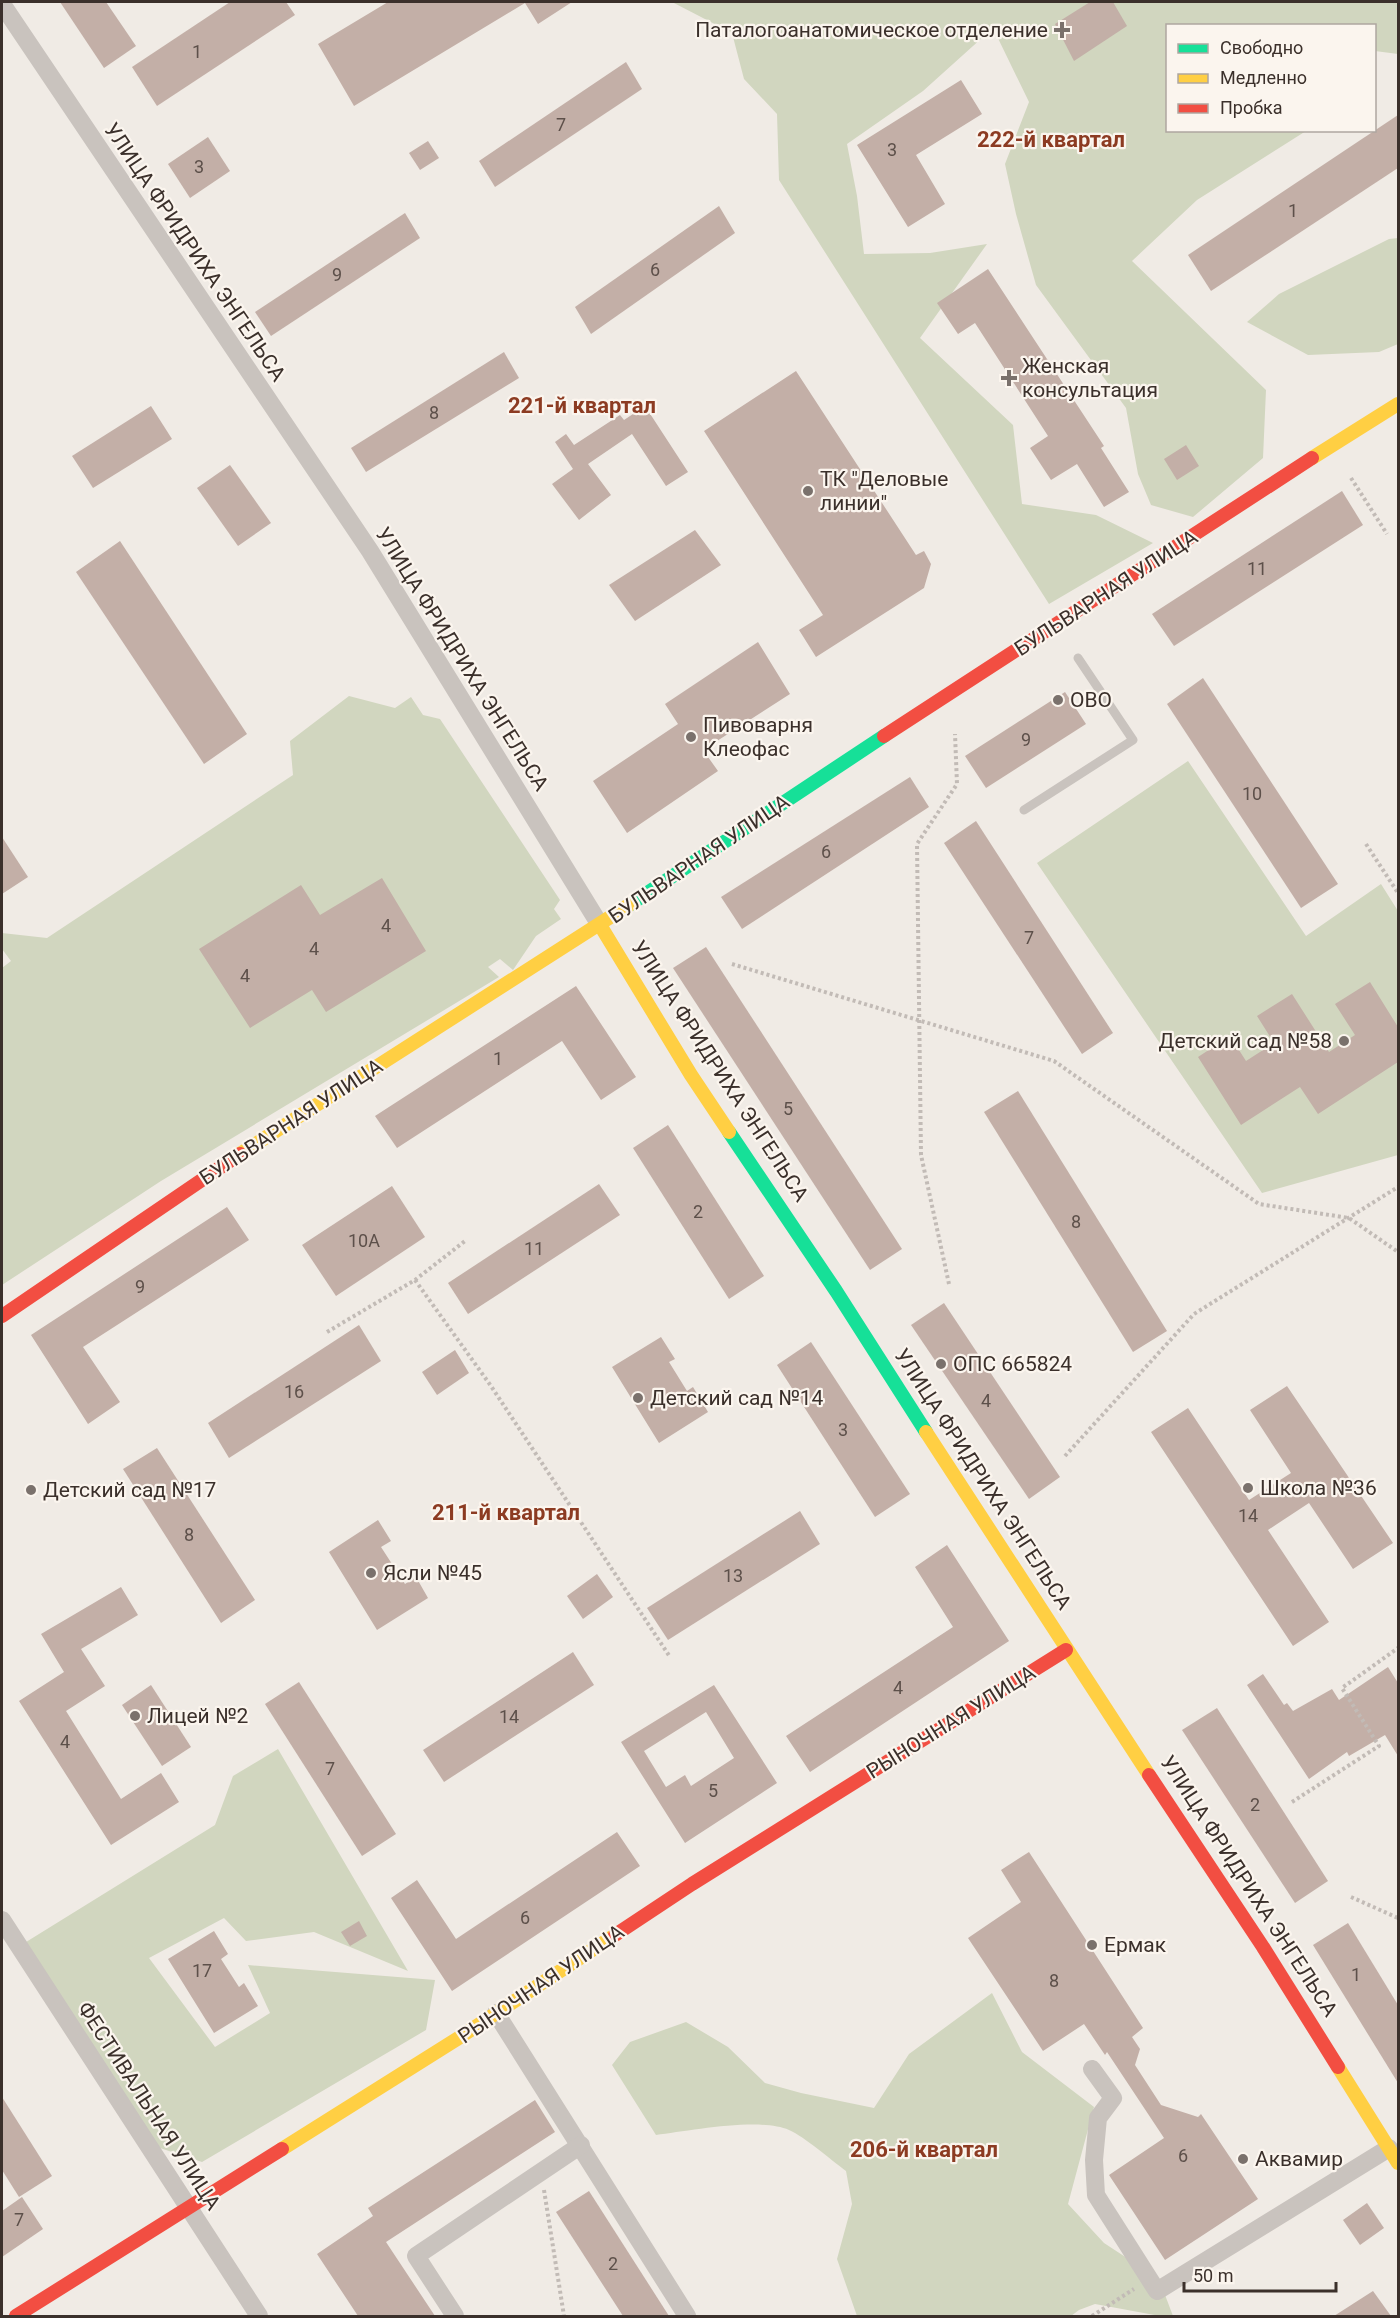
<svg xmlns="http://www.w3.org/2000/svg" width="1400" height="2318" font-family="Roboto,sans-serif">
	<rect width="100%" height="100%" fill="#f0ebe5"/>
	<g fill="#d1d6bf">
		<polygon points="672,2 1398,2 1398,54 1375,51 1374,26 1168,26 1168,130 1306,131 1197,200 1132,261 1266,390 1263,458 1193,517 1151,505 1138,474 1126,408 1036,285 1016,214 1005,164 1029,102 993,28 923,91 847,144 857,196 864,254 930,253 987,244 920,338 1013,425 1022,504 1096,515 1153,543 1049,604 779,180 777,114 744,79 732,33"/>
		<polygon points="1398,238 1398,344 1379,352 1308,355 1247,322 1279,294 1389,239"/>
		<polygon points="349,696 395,708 411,697 423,715 440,719 560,900 554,909 561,919 536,936 513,970 500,959 488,967 499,977 161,1181 2,1285 2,968 11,961 2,949 2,933 47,938 293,775 290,741"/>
		<polygon points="1188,761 1306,936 1381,884 1398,911 1398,1155 1262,1193 1037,863"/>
		<polygon points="278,1749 408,1971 314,1932 246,1941 224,1918 149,1958 215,2047 270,2013 248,1965 435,1980 426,2030 202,2162 157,2147 18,1947 215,1825 233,1776"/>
		<path d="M992,1993l30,59 72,55 -26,97 36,39 55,36 14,37h-13l-65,-12 -16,6 -8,6h-214l-20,-57 15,-55 -6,-33c-15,-11 -41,-34 -57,-41 -29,-13 -100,1 -133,5l-44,-70 18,-23 56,-20 42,25 37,36 36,10 73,15 35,-54z"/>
	</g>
	<g fill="#c3afa7" fill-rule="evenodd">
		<polygon points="60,2 106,2 136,46 104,68"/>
		<polygon points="230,2 286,2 295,15 157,106 132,67"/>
		<polygon points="388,2 572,2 538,24 525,3 354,106 318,44"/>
		<polygon points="1090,2 1113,2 1127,26 1074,61 1055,24"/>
		<polygon points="626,62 642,89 495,187 479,161"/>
		<polygon points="961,80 982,114 916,155 945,204 908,227 857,145"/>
		<polygon points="1398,115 1398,168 1211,291 1188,255"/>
		<polygon points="208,137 230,171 190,198 168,164"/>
		<polygon points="428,141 439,158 420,170 409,153"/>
		<polygon points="719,206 735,233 591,334 575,307"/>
		<polygon points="405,213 420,238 271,336 255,312"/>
		<polygon points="988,269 1104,446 1101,448 1129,492 1104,507 1077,464 1051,480 1030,448 1048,436 975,323 958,334 937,303"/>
		<polygon points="504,352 519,378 366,472 351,448"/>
		<polygon points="796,371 916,555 924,551 931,564 924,588 816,657 799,630 823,615 704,431"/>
		<polygon points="151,406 172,439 93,488 72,456"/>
		<polygon points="645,406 688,472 666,486 632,434 588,464 611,495 579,520 552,484 573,469 555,442 566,434 574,445 620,415 624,420"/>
		<polygon points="1186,445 1199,466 1177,480 1164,459"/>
		<polygon points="230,465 271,523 238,546 197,488"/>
		<polygon points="1342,491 1363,525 1174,646 1152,614"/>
		<polygon points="695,530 721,565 635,621 609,585"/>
		<polygon points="120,541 247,734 204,764 76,572"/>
		<polygon points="758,642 790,694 703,750 718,771 627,833 593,781 678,724 665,704"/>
		<polygon points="1203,678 1338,884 1301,908 1167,704"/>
		<polygon points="1065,692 1086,724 986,788 965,756"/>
		<polygon points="910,777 929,807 742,929 721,897"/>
		<polygon points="976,821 1113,1033 1082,1054 944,843"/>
		<polygon points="2,837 28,877 2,894"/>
		<polygon points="382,878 426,951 326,1012 312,990 250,1028 199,949 301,885 320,915"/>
		<polygon points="706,947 902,1249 870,1270 673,968"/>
		<polygon points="1370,982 1398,1027 1398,1062 1318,1114 1300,1087 1241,1125 1198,1057 1230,1036 1246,1061 1274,1043 1257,1016 1292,994 1329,1052 1355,1035 1335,1004"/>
		<polygon points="576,986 636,1077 601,1100 562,1041 397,1148 375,1116"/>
		<polygon points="1018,1091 1167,1331 1133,1352 984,1112"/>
		<polygon points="668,1125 764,1276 729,1299 633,1148"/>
		<polygon points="599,1184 620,1215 468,1314 448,1283"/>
		<polygon points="392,1186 425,1237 336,1296 302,1245"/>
		<polygon points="227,1207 249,1240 83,1347 120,1402 88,1424 31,1335"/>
		<polygon points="944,1303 1060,1477 1029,1499 911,1325"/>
		<polygon points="359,1325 381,1361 229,1458 208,1423"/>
		<polygon points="661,1337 675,1359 669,1362 687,1391 693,1387 708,1412 659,1443 612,1367"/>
		<polygon points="811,1342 910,1494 875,1517 777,1365"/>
		<polygon points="455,1350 469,1373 437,1395 422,1372"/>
		<polygon points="1287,1386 1393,1543 1353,1569 1309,1503 1268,1530 1329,1622 1293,1646 1151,1432 1188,1408 1249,1500 1291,1473 1250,1410"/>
		<polygon points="157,1448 255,1600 221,1623 123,1469"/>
		<polygon points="800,1511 820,1544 668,1640 647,1608"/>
		<polygon points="378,1520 391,1541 381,1547 405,1584 416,1577 428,1598 377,1630 329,1552"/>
		<polygon points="947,1545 1009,1641 810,1772 786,1736 953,1627 915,1567"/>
		<polygon points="597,1574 613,1597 583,1619 567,1596"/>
		<polygon points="121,1587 138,1615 81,1649 105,1686 66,1711 121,1799 161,1773 179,1802 111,1845 19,1701 64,1672 41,1634"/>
		<polygon points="573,1652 594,1685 444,1782 423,1750"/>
		<polygon points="1388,1667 1398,1683 1398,1756 1385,1735 1349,1756 1347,1752 1309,1779 1247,1685 1263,1674 1284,1705 1287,1703 1293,1711 1332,1689 1339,1700"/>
		<polygon points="299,1682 396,1834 362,1856 265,1704"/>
		<polygon points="151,1685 191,1747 162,1766 122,1705"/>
		<path d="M714,1685l63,98 -92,60 -64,-101zM706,1712l28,46 -43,28 -6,-11 -19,12 -22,-36z"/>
		<polygon points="1217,1708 1328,1881 1295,1903 1182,1730"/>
		<polygon points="617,1832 640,1866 452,1991 391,1898 417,1880 456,1939"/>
		<polygon points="1029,1852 1143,2028 1132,2037 1140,2049 1135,2065 1161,2105 1198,2117 1201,2114 1258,2199 1165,2260 1109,2175 1164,2138 1107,2052 1105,2055 1084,2024 1043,2051 968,1938 1021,1902 1001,1870"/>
		<polygon points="359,1921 367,1936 350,1946 341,1932"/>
		<polygon points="1348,1923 1398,2005 1398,2083 1313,1945"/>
		<polygon points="214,1931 228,1954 221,1959 239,1987 244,1983 258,2006 214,2033 168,1959"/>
		<polygon points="2,2097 52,2176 19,2197 2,2170"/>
		<polygon points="535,2100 555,2132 386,2242 435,2316 358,2316 317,2254 373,2216 368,2208"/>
		<polygon points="589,2191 669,2316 623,2316 556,2212"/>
		<polygon points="22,2197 43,2229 2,2257 2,2211"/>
		<polygon points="1367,2203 1384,2228 1360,2245 1343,2220"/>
		<polygon points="1373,2291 1391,2316 1334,2316"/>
	</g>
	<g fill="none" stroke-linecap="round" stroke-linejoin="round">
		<g stroke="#c2bbb6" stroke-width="4" stroke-dasharray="3 3" stroke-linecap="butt">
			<polyline points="1351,478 1387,534"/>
			<polyline points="1366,844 1398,893"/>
			<polyline points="732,964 1054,1061 1259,1204 1349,1218 1398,1252"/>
			<polyline points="415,1280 491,1386 670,1657"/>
			<polyline points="949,1284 921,1155 917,844 957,784 955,734"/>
			<polyline points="327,1332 415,1280 465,1241"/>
			<polyline points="1065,1456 1194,1314 1398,1187"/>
			<polyline points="1292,1802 1379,1746 1342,1688 1398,1648"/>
			<polyline points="1351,1897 1398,1918"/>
			<polyline points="544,2190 564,2316"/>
			<polyline points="1092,2316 1134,2289"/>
		</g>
		<polyline stroke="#c9c3be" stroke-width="9" points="1024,810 1133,740 1078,658"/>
		<g stroke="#c9c3be" stroke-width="18">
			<polyline points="2,4 370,551 600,925"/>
			<polyline points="2,1920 259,2316"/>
			<polyline points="496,2013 687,2316"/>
			<polyline points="1092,2069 1113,2098 1098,2118 1094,2160 1096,2195 1157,2291 1389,2148"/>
			<polyline points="455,2316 416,2256 581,2145"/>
		</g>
		<g stroke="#16e098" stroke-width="14">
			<polyline points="629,905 884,736"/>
			<polyline points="729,1132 836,1291 926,1432"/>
		</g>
		<g stroke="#ffcf43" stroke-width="14">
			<polyline points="1312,458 1398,404"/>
			<polyline points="600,925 691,1075 729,1132"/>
			<polyline points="240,1154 629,905"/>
			<polyline points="926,1432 1149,1775"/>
			<polyline points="1338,2067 1398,2163"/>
			<polyline points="282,2149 457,2039 615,1935"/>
		</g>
		<g stroke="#f24e42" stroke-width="14">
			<polyline points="884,736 1312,458"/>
			<polyline points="2,1316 240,1154"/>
			<polyline points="1149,1775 1263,1947 1338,2067"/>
			<polyline points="615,1935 692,1884 1066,1650"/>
			<polyline points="16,2316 282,2149"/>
		</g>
	</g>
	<g fill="#7a716c" stroke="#fbf5ee" stroke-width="2">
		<path d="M1059 21h6v6h6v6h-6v6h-6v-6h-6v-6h6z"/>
		<path d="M1006 369h6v6h6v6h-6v6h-6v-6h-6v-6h6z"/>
		<circle cx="808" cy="491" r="6"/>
		<circle cx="1058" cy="700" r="6"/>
		<circle cx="691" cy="737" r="6"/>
		<circle cx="1344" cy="1041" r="6"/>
		<circle cx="941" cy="1364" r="6"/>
		<circle cx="638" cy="1398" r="6"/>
		<circle cx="1248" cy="1488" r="6"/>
		<circle cx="31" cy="1490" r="6"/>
		<circle cx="371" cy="1573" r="6"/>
		<circle cx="135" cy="1716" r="6"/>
		<circle cx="1092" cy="1945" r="6"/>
		<circle cx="1243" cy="2159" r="6"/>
	</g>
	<g text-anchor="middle" stroke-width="4.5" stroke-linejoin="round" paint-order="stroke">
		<g font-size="18" fill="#5d504a">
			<text x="197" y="58">1</text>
			<text x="561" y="131">7</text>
			<text x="892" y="156">3</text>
			<text x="199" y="173">3</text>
			<text x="1293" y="217">1</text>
			<text x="655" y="276">6</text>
			<text x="337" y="281">9</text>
			<text x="434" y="419">8</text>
			<text x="1257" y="575">11</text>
			<text x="1026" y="746">9</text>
			<text x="1252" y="800">10</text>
			<text x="826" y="858">6</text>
			<text x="386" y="932">4</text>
			<text x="1029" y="944">7</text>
			<text x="314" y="955">4</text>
			<text x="245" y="982">4</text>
			<text x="498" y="1065">1</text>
			<text x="788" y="1115">5</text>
			<text x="698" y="1218">2</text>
			<text x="1076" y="1228">8</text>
			<text x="364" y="1247">10А</text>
			<text x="534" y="1255">11</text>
			<text x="140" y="1293">9</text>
			<text x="294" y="1398">16</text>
			<text x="986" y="1407">4</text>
			<text x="843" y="1436">3</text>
			<text x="1248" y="1522">14</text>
			<text x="189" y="1541">8</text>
			<text x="733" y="1582">13</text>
			<text x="898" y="1694">4</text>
			<text x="509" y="1723">14</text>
			<text x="65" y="1748">4</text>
			<text x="330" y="1775">7</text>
			<text x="713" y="1797">5</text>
			<text x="1255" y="1811">2</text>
			<text x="525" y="1924">6</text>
			<text x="202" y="1977">17</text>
			<text x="1356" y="1981">1</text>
			<text x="1054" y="1987">8</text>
			<text x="1183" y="2162">6</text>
			<text x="19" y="2226">7</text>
			<text x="613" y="2270">2</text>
		</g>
		<g font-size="21" fill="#3b302b" stroke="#fbf5ee" text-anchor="start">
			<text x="1048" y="37" text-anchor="end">Паталогоанатомическое отделение</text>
			<text x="1022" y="373">Женская<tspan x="1022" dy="24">консультация</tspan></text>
			<text x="820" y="486">ТК "Деловые<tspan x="820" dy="24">линии"</tspan></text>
			<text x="1070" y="707">ОВО</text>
			<text x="703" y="732">Пивоварня<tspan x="703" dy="24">Клеофас</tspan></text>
			<text x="1332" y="1048" text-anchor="end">Детский сад №58</text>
			<text x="953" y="1371">ОПС 665824</text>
			<text x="650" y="1405">Детский сад №14</text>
			<text x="1260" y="1495">Школа №36</text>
			<text x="43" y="1497">Детский сад №17</text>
			<text x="383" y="1580">Ясли №45</text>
			<text x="147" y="1723">Лицей №2</text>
			<text x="1104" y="1952">Ермак</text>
			<text x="1255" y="2166">Аквамир</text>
		</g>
		<g font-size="21" fill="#3b302b" stroke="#fbf5ee">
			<text transform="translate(195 252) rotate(56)" y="7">УЛИЦА ФРИДРИХА ЭНГЕЛЬСА</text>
			<text transform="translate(1106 593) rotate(-33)" y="7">БУЛЬВАРНАЯ УЛИЦА</text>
			<text transform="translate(462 659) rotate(58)" y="7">УЛИЦА ФРИДРИХА ЭНГЕЛЬСА</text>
			<text transform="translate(699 859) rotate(-34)" y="7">БУЛЬВАРНАЯ УЛИЦА</text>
			<text transform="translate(720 1071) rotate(57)" y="7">УЛИЦА ФРИДРИХА ЭНГЕЛЬСА</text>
			<text transform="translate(291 1122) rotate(-33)" y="7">БУЛЬВАРНАЯ УЛИЦА</text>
			<text transform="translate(983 1479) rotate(57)" y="7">УЛИЦА ФРИДРИХА ЭНГЕЛЬСА</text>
			<text transform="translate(951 1722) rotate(-32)" y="7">РЫНОЧНАЯ УЛИЦА</text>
			<text transform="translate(1249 1886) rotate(57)" y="7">УЛИЦА ФРИДРИХА ЭНГЕЛЬСА</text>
			<text transform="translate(541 1984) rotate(-34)" y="7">РЫНОЧНАЯ УЛИЦА</text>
			<text transform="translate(149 2106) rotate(57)" y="7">ФЕСТИВАЛЬНАЯ УЛИЦА</text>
		</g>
		<g font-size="22" font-weight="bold" fill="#8c3b22" stroke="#fbf5ee">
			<text x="1051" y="147">222-й квартал</text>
			<text x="582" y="413">221-й квартал</text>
			<text x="506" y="1520">211-й квартал</text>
			<text x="924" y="2157">206-й квартал</text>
		</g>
	</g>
	<rect width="1400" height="2318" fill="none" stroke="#3b302b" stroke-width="6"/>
	<rect x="1166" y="24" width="210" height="108" fill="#fbf5ee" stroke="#aea6a0" stroke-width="1.5"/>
	<rect x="1178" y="44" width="30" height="9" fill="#16e098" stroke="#aea6a0" stroke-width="1.5"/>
	<text x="1220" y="54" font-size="18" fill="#3b302b">Свободно</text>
	<rect x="1178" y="74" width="30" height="9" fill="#ffcf43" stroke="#aea6a0" stroke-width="1.5"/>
	<text x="1220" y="84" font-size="18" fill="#3b302b">Медленно</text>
	<rect x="1178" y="104" width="30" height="9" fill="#f24e42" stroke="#aea6a0" stroke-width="1.5"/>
	<text x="1220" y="114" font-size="18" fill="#3b302b">Пробка</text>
	<path d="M1184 2282v9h152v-9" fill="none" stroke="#3b302b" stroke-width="3"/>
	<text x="1193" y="2282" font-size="18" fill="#3b302b" stroke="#fbf5ee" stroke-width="4.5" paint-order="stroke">50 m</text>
</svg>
